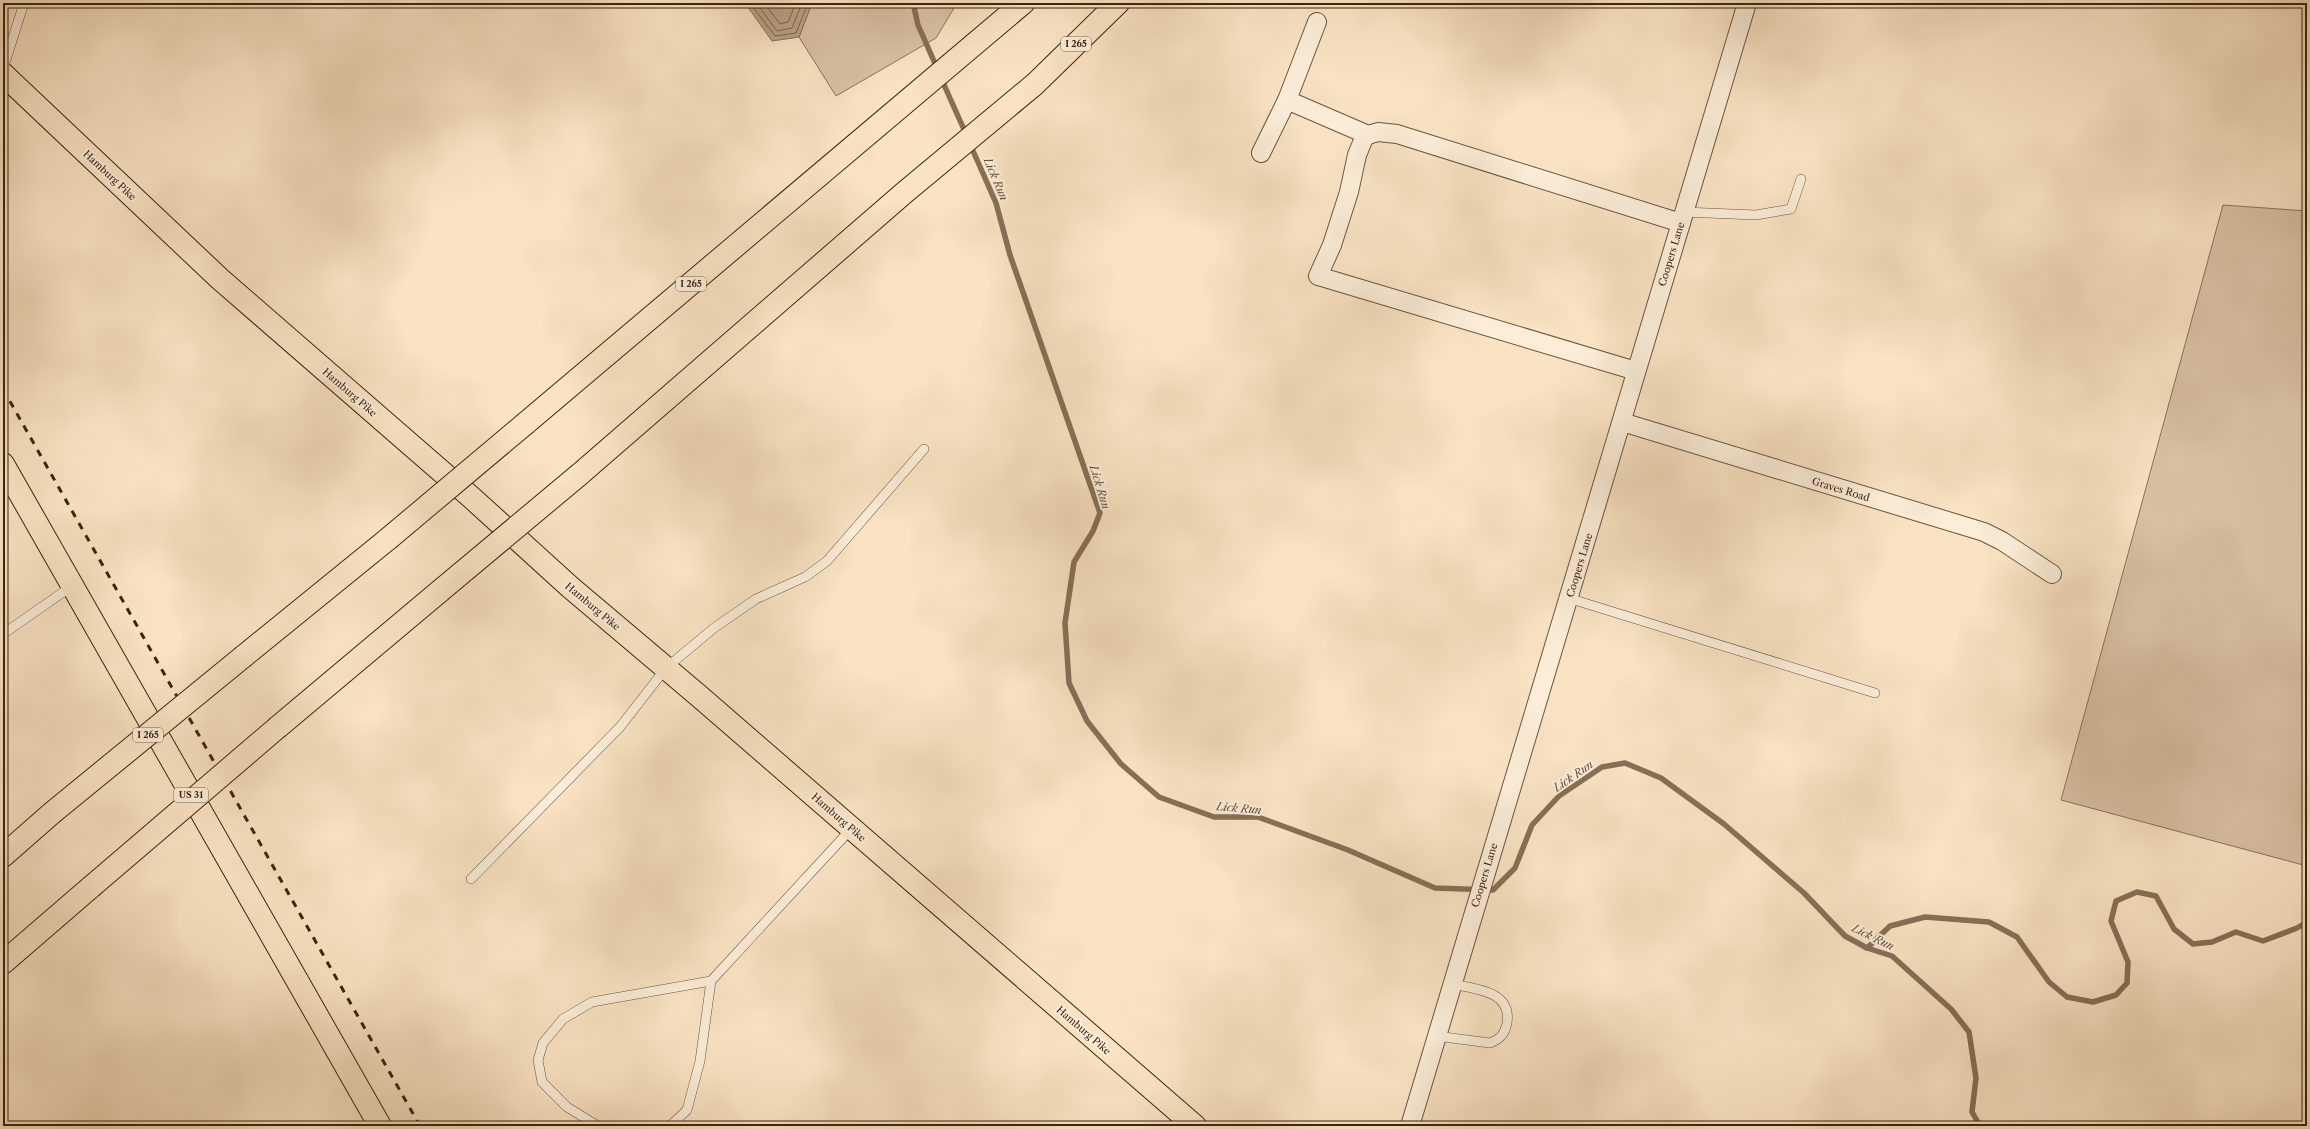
<svg xmlns="http://www.w3.org/2000/svg" width="2310" height="1129" font-family="'Libre Caslon Text',serif">
	<rect width="100%" height="100%" fill="#f9e3c3"/>
	<filter id="stains"><feTurbulence type="fractalNoise" baseFrequency=".005" numOctaves="4"/><feColorMatrix values="0 0 0 0 .2 0 0 0 0 .09 0 0 0 0 .02 0 0 0 .5 -.17"/></filter>
	<radialGradient id="worn" r=".72"><stop offset=".6" stop-color="#630" stop-opacity="0"/><stop offset="1" stop-color="#630" stop-opacity=".3"/></radialGradient>
	<g fill="#d9c2a5" stroke="#8b725a">
		<polygon points="812,3 957,3 936,38 836,96 799,37"/>
		<polygon points="2223,205 2307,211 2307,866 2061,800"/>
	</g>
	<polygon fill="#b9a286" stroke="#876f57" points="745,3 812,3 799,37 772,41"/>
	<g fill="none" stroke-linecap="round" stroke-linejoin="round">
		<g stroke="#7b624b" stroke-width="1">
			<polyline points="750,3 775,36 796,33 808,3"/>
			<polyline points="756,3 777,31 792,28 802,3"/>
			<polyline points="764,3 780,24 788,22 796,3"/>
		</g>
		<g stroke="#876f57" stroke-width="5.5">
			<polyline points="913,3 918,25 937,68"/>
			<polyline points="941,78 966,134"/>
			<polyline points="970,144 996,203 1010,255 1100,513 1093,531 1074,562 1065,623 1069,683 1087,721 1121,764 1159,797 1214,817 1258,817 1348,850 1435,888 1493,890 1515,868 1532,825 1559,796 1602,767 1625,763 1661,778 1724,824 1804,893 1845,936 1867,948 1892,956 1951,1009 1969,1032 1976,1078 1972,1112 1980,1126"/>
			<polyline points="1867,948 1890,926 1925,917 1989,922 2017,937 2049,982 2067,997 2093,1002 2116,995 2127,983 2128,962 2111,921 2116,901 2137,892 2156,896 2174,929 2193,944 2212,942 2236,932 2263,941 2297,928 2307,922"/>
		</g>
		<defs>
			<g id="lane">
				<polyline points="3,69 24,3"/>
				<polyline points="1684,212 1756,215 1791,209 1801,179"/>
				<polyline points="1568,598 1875,693"/>
				<polyline points="3,634 72,586"/>
				<polyline points="471,879 620,727 666,668 714,628 756,599 805,577 827,561 924,449"/>
				<path d="M1436,1036l54,7c10,-4 15,-9 17,-20 5,-32 -31,-34 -55,-39"/>
				<polyline points="598,1126 567,1107 542,1082 538,1060 543,1043 563,1019 592,1002 711,981"/>
				<polyline points="670,1126 687,1110 700,1061 711,981 852,828"/>
			</g>
			<g id="street">
				<polyline points="1287,100 1368,135 1378,132 1397,134 1681,223"/>
				<polyline points="1368,135 1364,138 1357,155 1349,192 1332,245 1318,276 1636,371"/>
				<polyline points="1261,153 1287,100 1317,22"/>
				<polyline points="1622,422 1984,532 2002,541 2052,574"/>
				<polyline points="1410,1126 1747,3"/>
			</g>
			<g id="primary">
				<polyline points="3,74 220,279 472,498 570,587 699,696 1195,1126"/>
				<polyline points="3,464 380,1126"/>
			</g>
			<g id="highway">
				<polyline points="526,423 1023,3"/>
				<polyline points="580,474 904,193 1035,84 1118,3"/>
				<polyline points="244,656 388,539"/>
				<polyline points="278,727 440,591"/>
				<polyline points="3,856 52,813"/>
				<polyline points="3,963 91,887"/>
			</g>
		</defs>
		<use href="#lane" stroke="#6c533d" stroke-width="10"/>
		<use href="#street" stroke="#6c533d" stroke-width="20"/>
		<use href="#primary" stroke="#3d2310" stroke-width="24"/>
		<use href="#highway" stroke="#3d2310" stroke-width="24"/>
		<use href="#lane" stroke="#fbedd8" stroke-width="9"/>
		<use href="#street" stroke="#fbedd8" stroke-width="18"/>
		<use href="#primary" stroke="#f9e3c3" stroke-width="22"/>
		<use href="#highway" stroke="#f9e3c3" stroke-width="22"/>
		<polyline stroke="#3d2310" stroke-width="3" stroke-dasharray="7 7" stroke-linecap="butt" points="3,389 420,1126"/>
		<defs>
			<g id="highway-bridge">
				<polyline points="388,539 526,423"/>
				<polyline points="440,591 580,474"/>
				<polyline points="52,813 244,656"/>
				<polyline points="91,887 278,727"/>
			</g>
		</defs>
		<use href="#highway-bridge" stroke="#3d2310" stroke-width="24" stroke-linecap="butt"/>
		<use href="#highway-bridge" stroke="#f9e3c3" stroke-width="22"/>
	</g>
	<g text-anchor="middle" stroke-width="4" stroke-linejoin="round" paint-order="stroke">
		<g fill="#fbedd8" stroke="#76604c" stroke-width="1">
			<rect x="1061" y="37" width="30" height="14" rx="3"/>
			<rect x="676" y="277" width="30" height="14" rx="3"/>
			<rect x="133" y="728" width="30" height="14" rx="3"/>
			<rect x="174" y="788" width="34" height="14" rx="3"/>
		</g>
		<g font-size="9" font-weight="bold" fill="#3d2310">
			<text x="1076" y="47">I 265</text>
			<text x="691" y="287">I 265</text>
			<text x="148" y="738">I 265</text>
			<text x="191" y="798">US 31</text>
		</g>
		<g font-size="10" fill="#3d2310" stroke="#fbedd8">
			<text transform="translate(110 175) rotate(43)" y="4">Hamburg Pike</text>
			<text transform="translate(1671 254) rotate(-73)" y="4">Coopers Lane</text>
			<text transform="translate(350 392) rotate(41)" y="4">Hamburg Pike</text>
			<text transform="translate(1841 489) rotate(17)" y="4">Graves Road</text>
			<text transform="translate(1579 565) rotate(-73)" y="4">Coopers Lane</text>
			<text transform="translate(593 606) rotate(40)" y="4">Hamburg Pike</text>
			<text transform="translate(839 817) rotate(41)" y="4">Hamburg Pike</text>
			<text transform="translate(1484 875) rotate(-73)" y="4">Coopers Lane</text>
			<text transform="translate(1084 1030) rotate(41)" y="4">Hamburg Pike</text>
		</g>
		<g font-size="11" font-style="italic" fill="#684f39" stroke="#fbedd8">
			<text transform="translate(996 179) rotate(67)" y="4">Lick Run</text>
			<text transform="translate(1100 487) rotate(73)" y="4">Lick Run</text>
			<text transform="translate(1573 776) rotate(-35)" y="4">Lick Run</text>
			<text transform="translate(1239 808) rotate(5)" y="4">Lick Run</text>
			<text transform="translate(1873 937) rotate(26)" y="4">Lick Run</text>
		</g>
	</g>
	<rect width="2310" height="1129" fill="none" stroke="#f9e3c3" stroke-width="16"/>
	<rect x="4" y="4" width="2302" height="1121" fill="none" stroke="#3d2310" stroke-width="2"/>
	<rect x="8" y="8" width="2294" height="1113" fill="none" stroke="#3d2310"/>
	<rect width="100%" height="100%" filter="url(#stains)"/>
	<rect width="100%" height="100%" fill="url(#worn)"/>
</svg>
